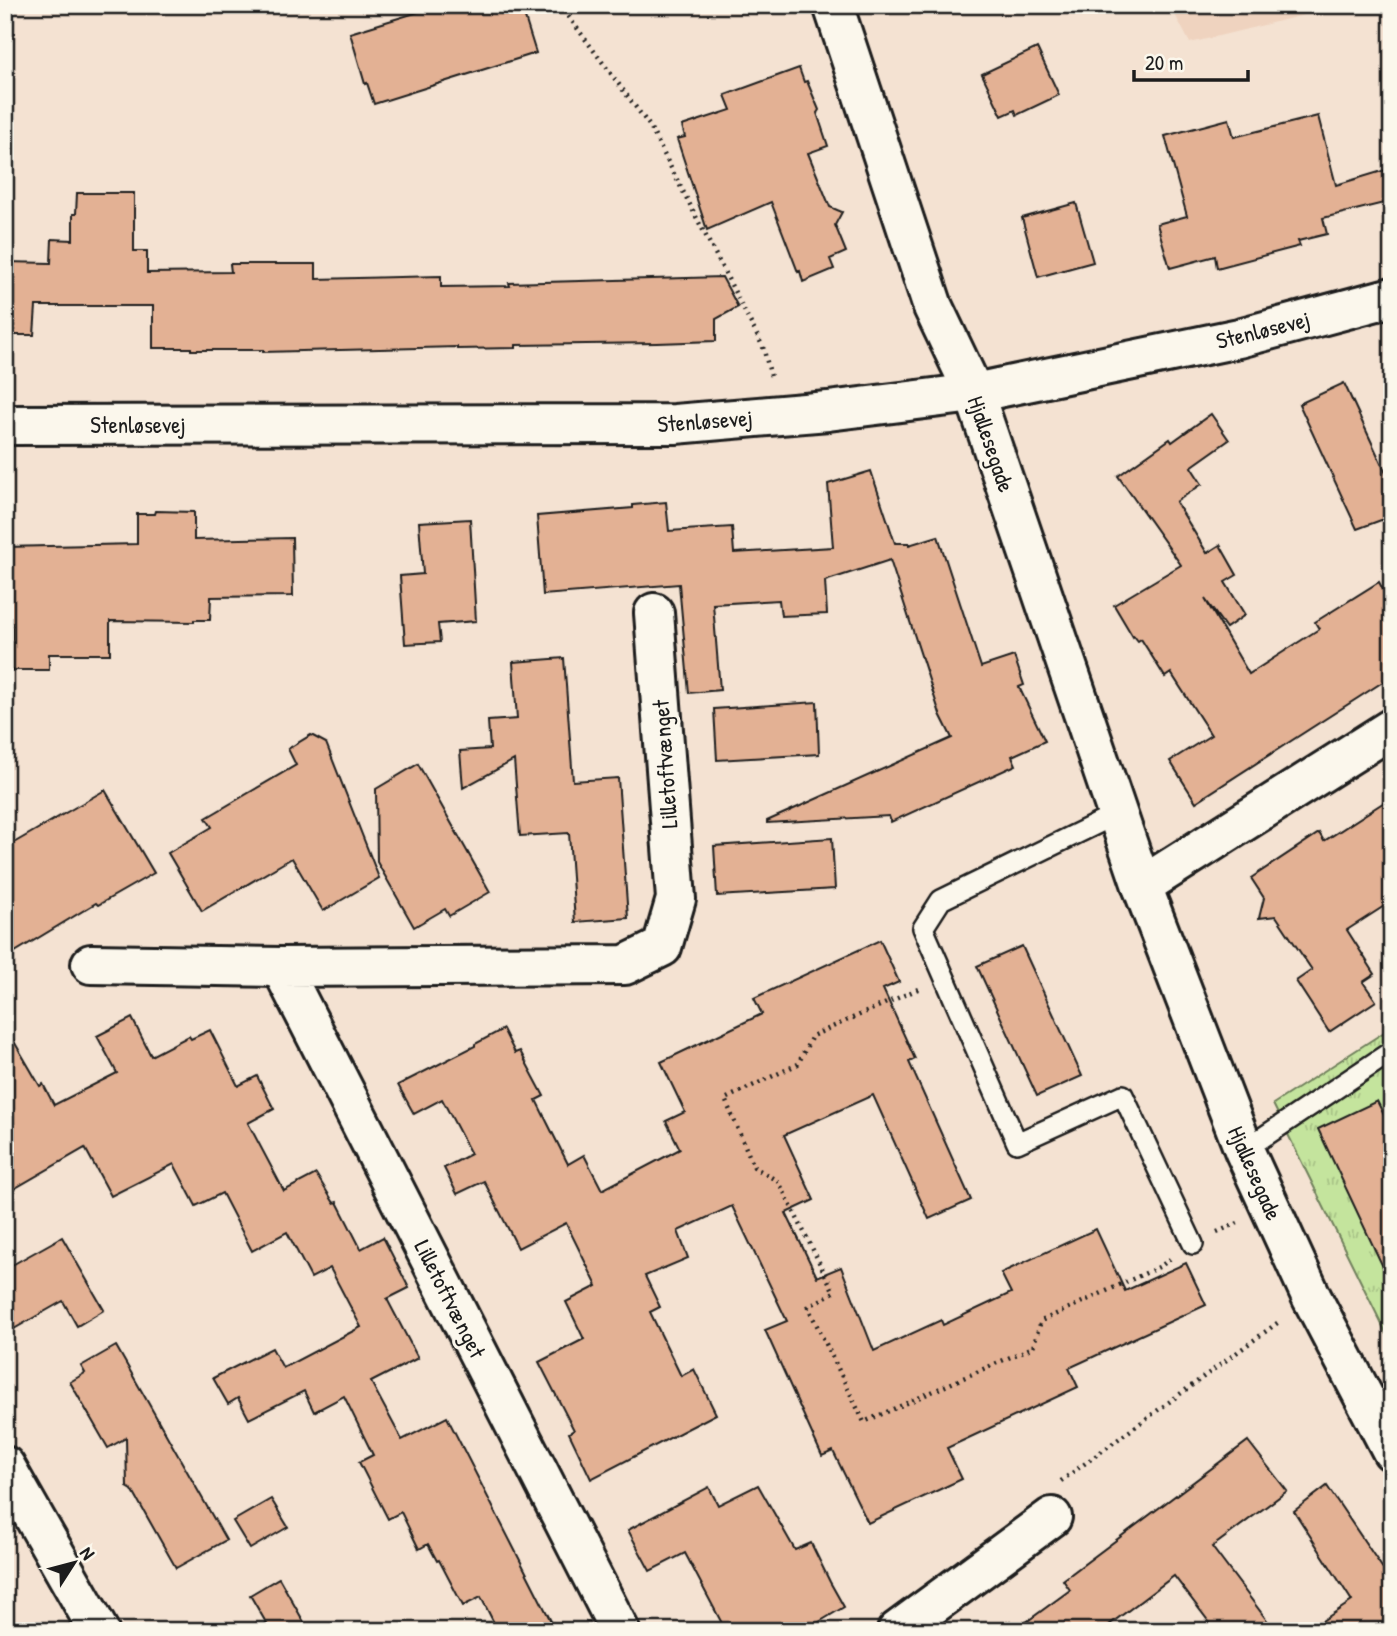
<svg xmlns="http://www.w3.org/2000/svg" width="1397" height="1636" font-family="'Patrick Hand',sans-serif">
	<defs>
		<pattern id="grass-tufts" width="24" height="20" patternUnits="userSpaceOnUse" patternTransform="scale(1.75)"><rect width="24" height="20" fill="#c4e49d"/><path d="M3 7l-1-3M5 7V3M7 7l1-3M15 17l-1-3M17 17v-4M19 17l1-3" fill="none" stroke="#a8c387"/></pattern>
	</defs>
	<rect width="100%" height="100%" fill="#f4e2d2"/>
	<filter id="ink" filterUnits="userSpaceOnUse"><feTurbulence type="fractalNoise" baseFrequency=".0143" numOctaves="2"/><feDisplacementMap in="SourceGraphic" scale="14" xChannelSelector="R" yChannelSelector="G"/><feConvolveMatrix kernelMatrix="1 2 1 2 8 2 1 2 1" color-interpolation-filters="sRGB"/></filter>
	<g filter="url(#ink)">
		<polygon fill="#efd3bf" points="1170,5 1345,5 1190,43"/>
		<polygon fill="url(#grass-tufts)" stroke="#70805c" stroke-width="2" points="1392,1027 1392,1345 1273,1104"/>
		<g fill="#e3b194" stroke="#1c1c1c" stroke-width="2">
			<polygon points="441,5 521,5 536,53 374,104 367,83 365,84 350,33"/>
			<polygon points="1037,48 1059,95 1017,115 1015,110 1002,116 982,74"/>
			<polygon points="799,68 804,82 807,81 819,110 817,113 828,146 808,153 830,207 842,212 835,225 846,252 830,259 834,269 803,282 800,271 798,272 771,202 707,230 677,139 685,137 682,126 731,110 725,95"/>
			<polygon points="1318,116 1336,185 1392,168 1392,201 1323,218 1327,234 1298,241 1300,246 1217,268 1215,256 1170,268 1157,224 1187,216 1165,136 1229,119 1234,137"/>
			<polygon points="77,193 134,193 134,251 147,251 147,273 231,272 230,264 316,264 316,279 441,276 441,287 510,286 509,283 722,277 738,307 716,319 716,341 657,343 516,345 516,348 457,349 457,347 263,352 263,350 191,350 191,348 153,348 153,306 36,306 34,335 5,335 5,262 51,263 52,239 73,240 73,214 76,214"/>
			<polygon points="1076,203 1093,262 1038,277 1022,218"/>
			<polygon points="1344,383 1392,486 1392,516 1357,529 1299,404"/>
			<polygon points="1211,414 1229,440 1191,467 1202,484 1176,502 1207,553 1220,545 1237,575 1225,582 1245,615 1226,628 1205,599 1249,674 1319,629 1315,622 1379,582 1392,607 1392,676 1196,802 1170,761 1211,735 1171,673 1165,677 1141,639 1138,641 1134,636 1133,637 1114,605 1181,565 1118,476 1170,439 1172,442"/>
			<polygon points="871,471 895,543 909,543 909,545 938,536 981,667 1014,656 1024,685 1019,687 1045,741 1012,756 1016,765 891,822 889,816 767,823 767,821 952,738 940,714 890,560 825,581 827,614 781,616 779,600 713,604 720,690 689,693 679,584 543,595 537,516 633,508 633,505 666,502 669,531 732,527 734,553 833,547 828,484"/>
			<polygon points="156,511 194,512 194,540 292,538 293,596 211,597 210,620 194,620 194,622 110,621 110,654 49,654 49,670 12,670 12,624 5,624 5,547 137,544 137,514 155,514"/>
			<polygon points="470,519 476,621 438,624 440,642 405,644 400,576 423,574 419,522"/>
			<polygon points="564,658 573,781 618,778 628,918 575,922 569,833 520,836 514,760 463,788 460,751 490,749 488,721 517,719 513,662"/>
			<polygon points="817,702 819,754 717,760 714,709"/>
			<polygon points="311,735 326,743 379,878 323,911 292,858 202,911 168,853 212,827 206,818 296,765 288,749"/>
			<polygon points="418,764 490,892 449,916 445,909 414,927 377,862 376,789"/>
			<polygon points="105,790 154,873 98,905 96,903 5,958 5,848"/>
			<polygon points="1392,797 1392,901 1347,930 1375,974 1363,982 1376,1001 1329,1032 1296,981 1312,970 1276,916 1259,918 1264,898 1251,878 1319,833 1324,841"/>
			<polygon points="832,838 835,889 717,896 714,846"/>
			<polygon points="880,940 899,982 883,989 915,1059 909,1062 971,1200 929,1219 873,1095 784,1135 814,1200 786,1213 817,1277 841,1267 874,1351 941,1320 943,1325 1011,1293 1001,1273 1096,1229 1125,1291 1186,1263 1206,1305 1069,1368 1078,1387 947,1448 962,1479 868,1523 833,1451 822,1456 765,1330 787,1321 732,1206 678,1231 688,1258 645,1276 660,1307 650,1312 681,1376 694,1369 716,1414 591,1479 569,1433 574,1430 539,1362 584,1339 566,1302 597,1286 566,1223 518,1248 484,1181 457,1194 444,1168 471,1154 442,1099 414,1114 398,1085 475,1046 475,1044 503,1029 515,1053 520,1051 544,1096 536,1100 568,1164 584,1155 602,1190 680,1149 666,1121 685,1112 661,1062 762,1014 754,998"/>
			<polygon points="1022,946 1082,1076 1037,1096 977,966"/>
			<polygon points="132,1018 151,1056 189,1036 191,1039 210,1030 238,1086 257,1076 274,1109 248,1123 284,1191 316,1174 334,1203 337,1202 361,1249 383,1237 409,1288 387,1299 418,1358 371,1382 402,1440 447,1417 556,1631 498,1631 481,1597 463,1606 439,1560 437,1561 428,1544 419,1549 401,1512 388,1519 359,1462 373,1455 344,1396 314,1412 304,1391 249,1419 238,1398 228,1404 213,1378 272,1348 283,1368 361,1327 330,1268 311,1278 287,1232 252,1251 222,1193 196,1206 174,1164 111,1196 85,1148 5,1194 5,1026 40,1086 43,1084 54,1105 117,1073 97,1036"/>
			<polygon points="1377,1101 1392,1131 1392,1286 1318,1129"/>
			<polygon points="62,1237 104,1310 77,1326 63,1301 5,1334 5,1269"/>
			<polygon points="116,1346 226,1540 176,1568 132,1490 127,1487 126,1438 108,1448 70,1382 85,1373 81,1366"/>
			<polygon points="1248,1441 1287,1491 1212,1547 1275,1631 1216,1631 1174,1576 1101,1631 1014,1631 1070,1590 1063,1580"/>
			<polygon points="758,1485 795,1550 811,1543 830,1582 844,1607 804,1631 726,1631 685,1553 650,1571 628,1530 709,1487 718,1505"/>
			<polygon points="1327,1486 1392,1582 1392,1631 1307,1631 1352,1601 1294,1511"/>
			<polygon points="271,1499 288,1527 250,1549 233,1521"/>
			<polygon points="279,1578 309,1631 271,1631 250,1595"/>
		</g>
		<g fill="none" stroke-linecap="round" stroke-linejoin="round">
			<defs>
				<g id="service">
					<polyline points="1117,814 941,900 923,928 1017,1143 1123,1095 1193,1244"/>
					<polyline points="1244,1150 1392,1051"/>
				</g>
				<g id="minor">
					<polyline points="1142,886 1392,728"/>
					<polyline points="91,964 281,967"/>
					<polyline points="5,1466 99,1631"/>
					<polyline points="620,1631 281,967 625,965 662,947 676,899 654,613"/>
					<polyline points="897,1631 1052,1517"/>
				</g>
				<g id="tertiary">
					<polyline points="833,5 933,307 974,393 1142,886 1244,1150 1312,1298 1392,1451"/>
					<polyline points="5,425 675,424 828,411 974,393 1239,338 1392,297"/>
				</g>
			</defs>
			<use href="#service" stroke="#1c1c1c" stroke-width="24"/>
			<use href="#minor" stroke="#1c1c1c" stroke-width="44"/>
			<use href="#tertiary" stroke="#1c1c1c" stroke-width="44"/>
			<g stroke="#1c1c1c" stroke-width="4.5" stroke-dasharray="2 5" stroke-linecap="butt">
				<polyline points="560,5 649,125 763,347 771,377"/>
				<polyline points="918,989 812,1036 798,1064 725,1099 754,1167 779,1182 834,1292 808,1307 864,1422 1033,1347 1041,1321 1161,1266 1170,1259"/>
				<polyline points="1217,1232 1238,1223"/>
				<polyline points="1061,1481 1280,1321"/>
			</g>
			<use href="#service" stroke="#fbf7ec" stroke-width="19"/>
			<use href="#minor" stroke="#fbf7ec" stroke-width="38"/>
			<use href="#tertiary" stroke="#fbf7ec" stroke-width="38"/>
		</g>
	</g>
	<g text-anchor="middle" stroke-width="6" stroke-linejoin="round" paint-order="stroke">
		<g font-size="23" fill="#1c1c1c" stroke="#fbf7ec">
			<text transform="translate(1263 330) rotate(-14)" y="8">Stenløsevej</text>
			<text transform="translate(705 421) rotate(-4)" y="8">Stenløsevej</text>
			<text x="138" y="433">Stenløsevej</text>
			<text transform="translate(991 444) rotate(71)" y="8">Hjallesegade</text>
			<text transform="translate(665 764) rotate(-94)" y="8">Lilletoftvænget</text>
			<text transform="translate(1255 1173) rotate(66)" y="8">Hjallesegade</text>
			<text transform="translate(450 1299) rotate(63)" y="8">Lilletoftvænget</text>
		</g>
	</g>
	<rect width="1397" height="1636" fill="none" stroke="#fbf7ec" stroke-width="28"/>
	<rect x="14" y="14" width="1369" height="1608" fill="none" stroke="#1c1c1c" stroke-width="2.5" filter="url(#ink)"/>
	<g transform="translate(74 1563) rotate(54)" stroke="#fbf7ec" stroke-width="5" paint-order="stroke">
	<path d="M0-5L12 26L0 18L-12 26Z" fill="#1c1c1c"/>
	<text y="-10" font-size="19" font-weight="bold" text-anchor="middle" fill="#1c1c1c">N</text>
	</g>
	<path d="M1134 70v10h114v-10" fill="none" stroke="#1c1c1c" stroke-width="3.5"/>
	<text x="1145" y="70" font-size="21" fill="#1c1c1c" stroke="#fbf7ec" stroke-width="5" paint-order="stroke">20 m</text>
</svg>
